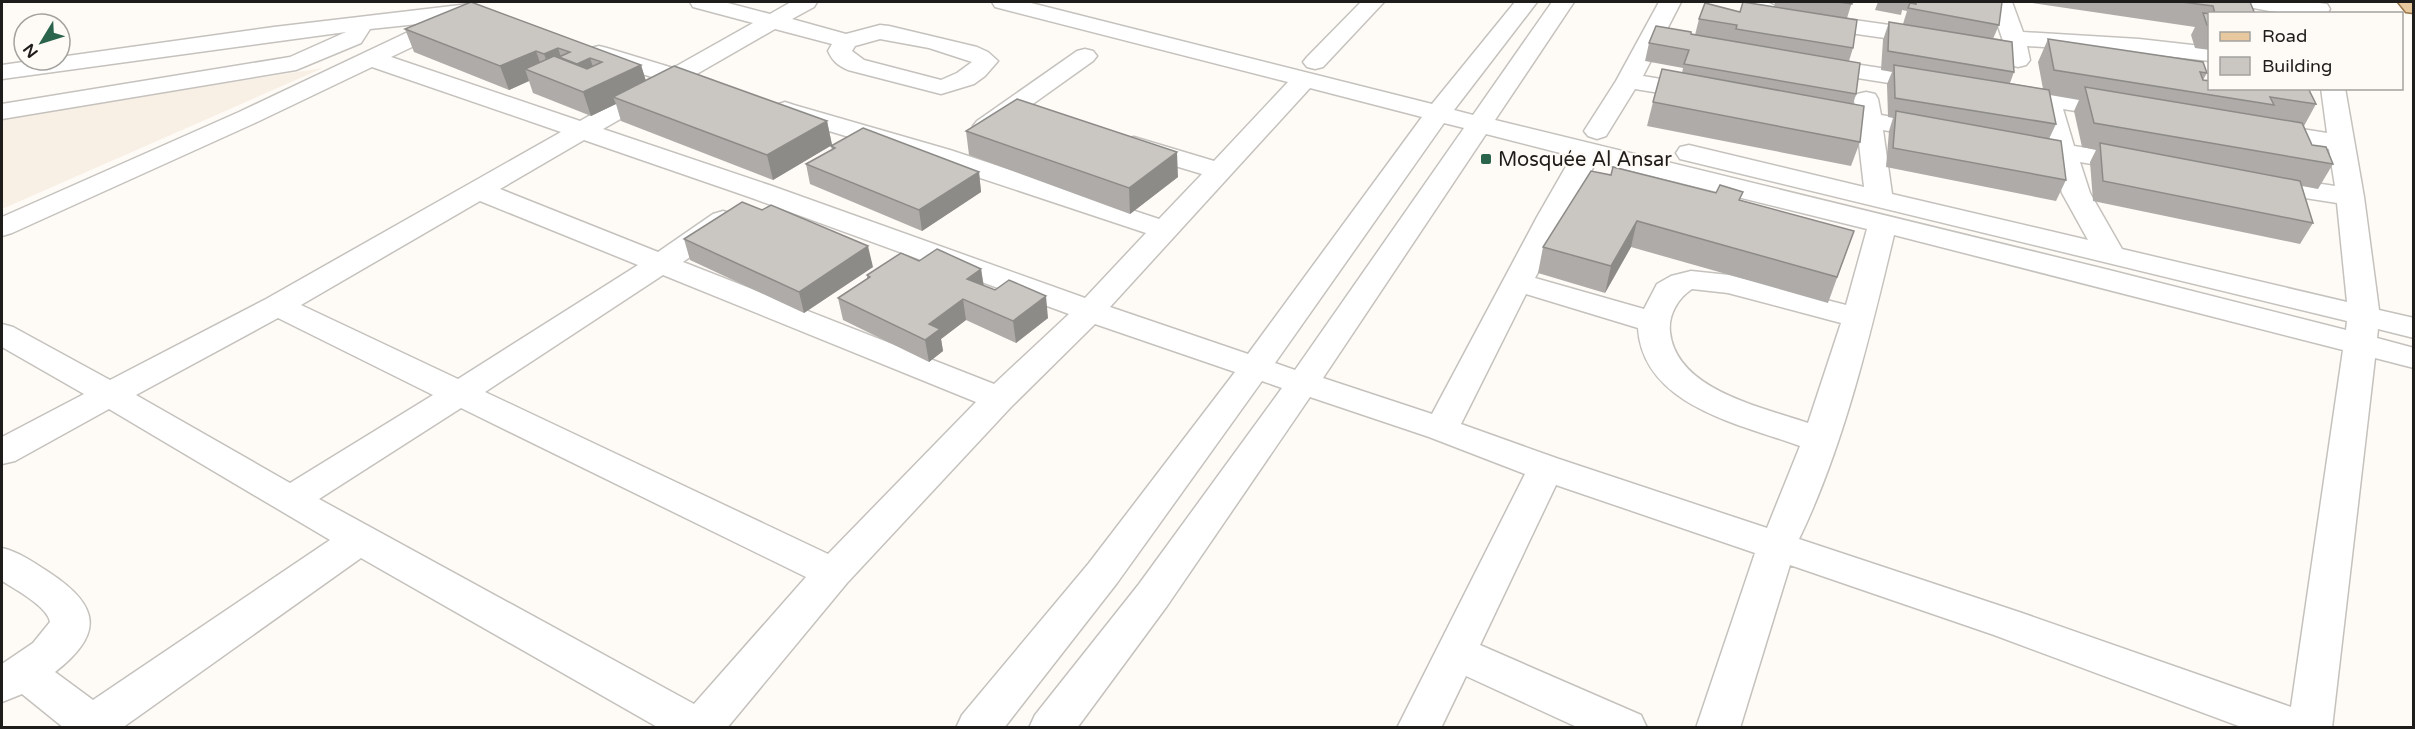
<svg xmlns="http://www.w3.org/2000/svg" width="2415" height="729" font-family="'Varela Round',sans-serif">
	<rect width="100%" height="100%" fill="#fefaf6"/>
	<polygon fill="#f8efe5" points="323,68 2,209 2,118"/>
	<g fill="none" stroke-linecap="round" stroke-linejoin="round">
		<defs>
			<g id="minor">
				<path d="M690,2h34l46,12 21,-12h26l-3,5 -22,12 54,15 34,-9 9,1 88,21 11,5 10,9 -13,15 -11,8 -33,10 -93,-24c-10,-5 -15,-8 -20,-19l4,-7 -57,-15 -80,46 18,6 3,5 -3,5 -9,2 -26,-7 -75,43 169,57 313,112 61,-65 -214,-71 -156,-47 -4,-5 4,-5 9,-3 9,3 156,45 209,69 43,-45 -77,-23 -4,-6 4,-6 9,-2 80,24 74,-79 -293,-75 -3,-5h35l405,102 83,-102h22l-83,108 19,5 79,-113h22l-79,118 610,149 241,61 1,-9 -667,-162 -4,-6 4,-6 9,-2 175,42 -7,-61 -47,-9 -4,-5 4,-5 9,-3 36,6 -1,-11 3,-5 9,-2 9,2 3,5 3,16 62,11 4,5 -4,5 -9,3 -51,-9 9,64 196,46 -26,-47 -10,-35 -44,-8 -4,-6 4,-6 9,-2 30,5 -11,-36 -37,-7 -3,-5 3,-5 9,-2 112,16 9,3 4,5 -4,5 -9,3 -57,-9 11,37 64,10 9,2 4,6 -4,6 -9,2 -58,-10 10,31 32,56 225,53 -10,-99 -77,-12 -10,-2 -4,-6 4,-6 10,-2 75,11 -6,-37 -66,-10 -9,-3 -4,-5 4,-5 9,-3 64,10 -6,-45h24l19,109 15,113 35,8v20l-36,-9 -1,9 37,10v20l-39,-10 -43,370h-88l-250,-93 -204,-70 -50,163h-44l59,-175 -199,-68 -76,160 161,70 6,13h-68l-113,-52 -25,52h-44l128,-254 -96,-37 -119,-40 -143,209 -90,122h-48l6,-13 104,-131 143,-196 -20,-7 -145,202 -113,145h-48l6,-13 127,-152 146,-191 -140,-48 -84,83 -164,176 -120,145h-68l-298,-170 -239,170h-58l-42,-34 -20,8v-38l31,-21 17,-21c-2,-15 -35,-33 -48,-41v-33c17,4 33,15 48,25 50,33 54,61 5,99l38,28 237,-160 -221,-131 -94,52 -13,3v-27l82,-43 -82,-47v-23l11,3 97,53 156,-81 295,-167 -189,-65 -115,55 -245,111 -10,3v-19l237,-105 188,-89 -57,6 -9,14 -65,27 -294,49v-15l288,-47 56,-25 -344,47v-14l35,-5h23v-3l214,-30 195,-23 23,7 3,5 -3,5c-13,3 -25,-3 -39,-1l2,3 -3,5 -61,29 189,64 75,-43 -64,-20 -4,-5 4,-5 8,-2 8,2 66,20 80,-45 -60,-16zM880,39l49,9 43,14 -15,11 -16,7 -77,-20 -12,-9 3,-5zM1310,88l112,29 -174,237 -138,-47zM1444,123l20,5 -169,242 -20,-7zM1486,134l86,22 -35,61 -105,197 -109,-36zM584,140l168,58 317,116 -75,70 -311,-122 50,-36 4,-6 -4,-6 -10,-3 -10,3 -55,38 -158,-63zM1596,162l271,67 -21,76 -117,-30 -38,-4 -20,5 -14,8 -13,25 -109,-31zM480,201l158,64 -180,114 -157,-74zM1894,235l449,115 -52,357 -269,-94 -223,-74c45,-93 71,-204 95,-304zM663,275l313,127 -148,152 -343,-162zM1692,289l36,4 113,30 -33,100c-46,-16 -132,-33 -138,-91 -2,-17 8,-34 22,-43zM1526,294l112,34c5,78 102,96 162,118l-33,82 -208,-69 -98,-35zM278,318l155,77 -143,88 -154,-88zM461,408l345,169 -112,127 -375,-205z"/>
				<polygon points="1361,2 1384,2 1323,67 1315,69 1307,67 1303,62 1307,57"/>
				<polygon points="1659,2 1681,2 1643,76 1703,86 1712,88 1715,93 1712,98 1703,100 1635,89 1606,136 1597,139 1588,136 1584,131 1616,81"/>
				<polygon points="1745,2 1767,2 1783,10 2003,41 1990,2 2012,2 2023,32 2139,39 2210,47 2210,61 2139,53 2027,46 2030,60 2026,65 2018,67 2010,65 2005,55 1779,23 1755,15"/>
				<path d="M2246,2h65l16,2 3,5 -3,5c-26,0 -53,-1 -78,-7z"/>
				<polygon points="1085,49 1093,51 1097,56 1093,61 995,131 986,134 977,131 973,126 977,121 1077,51"/>
				<polygon points="1815,58 1933,76 1942,78 1945,83 1942,88 1933,90 1807,70 1803,65 1807,60"/>
			</g>
			<polygon id="major" points="2398,2 2414,2 2414,13 2406,12"/>
		</defs>
		<use href="#minor" stroke="#c5c2be" stroke-width="3"/>
		<use href="#major" stroke="#977547" stroke-width="3"/>
		<use href="#minor" fill="#fff" fill-rule="evenodd"/>
		<use href="#major" fill="#e8c89e" fill-rule="evenodd"/>
	</g>
	<g fill="#aeaba8">
		<polygon points="471,2 641,65 646,81 827,121 832,145 773,180 621,121 616,104 591,116 533,93 529,81 509,90 414,52 405,29"/>
		<polygon points="1775,2 1852,2 1847,18 1853,48 1849,61 1856,94 1853,104 1860,142 1851,166 1647,126 1653,102 1682,73 1683,68 1645,61 1649,43 1695,35 1699,19 1774,7"/>
		<polygon points="1878,2 2002,2 1999,25 1993,39 2014,72 2010,83 2043,89 2038,62 2048,39 2207,73 2203,80 2210,88 2308,88 2316,104 2304,126 2312,145 2333,164 2318,189 2302,186 2313,223 2300,244 2093,201 2090,162 2096,150 2082,147 2074,111 2079,100 2050,95 2056,124 2049,139 2066,180 2056,201 1886,167 1889,131 1893,118 1888,117 1887,84 1892,72 1881,70 1883,40 1889,22 1903,24 1907,11 1902,10 1901,15 1875,10"/>
		<polygon points="2026,2 2250,2 2255,14 2210,14 2210,50 2195,48 2191,35 2195,27"/>
		<polygon points="966,131 1178,177 1130,214 969,155"/>
		<polygon points="831,146 979,172 981,192 922,231 810,184 806,164 832,150"/>
		<polygon points="1591,171 1740,200 1854,231 1828,303 1631,247 1605,293 1538,273 1543,247"/>
		<polygon points="684,239 873,267 804,313 690,260"/>
		<polygon points="919,261 981,269 984,286 1048,318 1016,343 966,320 941,339 943,351 929,362 843,320 838,298 867,279 867,275"/>
	</g>
	<g fill="#8d8b88">
		<polygon points="558,48 561,57 559,57 564,72 552,77 544,54"/>
		<polygon points="536,51 544,74 525,69 529,81 509,90 500,66"/>
		<polygon points="590,58 598,81 585,87 577,64"/>
		<polygon points="641,65 648,88 613,97 616,104 591,116 583,92"/>
		<polygon points="827,121 832,145 773,180 767,155"/>
		<polygon points="1177,152 1178,177 1130,214 1129,188"/>
		<polygon points="979,172 981,192 922,231 919,210"/>
		<polygon points="1637,221 1631,247 1605,293 1611,266"/>
		<polygon points="868,246 873,267 804,313 799,292"/>
		<polygon points="981,269 984,290 967,279"/>
		<polygon points="1046,296 1048,318 1016,343 1013,321"/>
		<polygon points="963,299 966,320 941,339 943,351 929,362 925,340 929,324"/>
	</g>
	<g fill="#cac7c3" stroke="#8d8b88" stroke-width="1.5">
		<polygon points="471,2 641,65 583,92 525,69 554,56 587,69 602,62 590,58 577,64 559,57 570,52 558,48 544,54 536,51 500,66 405,29"/>
		<polygon points="1743,2 1857,20 1853,48 1736,29 1737,25 1699,19 1705,3 1740,12"/>
		<polygon points="1838,2 1852,2 1852,4"/>
		<polygon points="1916,2 2002,2 1999,25 1908,8 1910,3 1916,4"/>
		<polygon points="2182,2 2250,2 2255,14 2215,14 2213,6"/>
		<polygon points="2203,13 2210,14 2210,25 2207,25"/>
		<polygon points="1889,22 2012,42 2014,72 1888,51"/>
		<polygon points="1656,26 1691,32 1691,34 1860,63 1856,94 1684,64 1689,50 1649,43"/>
		<polygon points="2048,39 2203,62 2207,73 2200,72 2203,80 2210,81 2210,88 2308,88 2316,104 2270,97 2274,105 2054,70"/>
		<polygon points="1894,65 2049,90 2056,124 1895,98"/>
		<polygon points="674,66 827,121 767,155 613,97"/>
		<polygon points="1662,69 1864,106 1860,142 1653,102"/>
		<polygon points="2085,87 2302,123 2312,145 2326,147 2333,164 2094,123"/>
		<polygon points="1017,99 1177,152 1129,188 966,131"/>
		<polygon points="1896,111 2061,141 2066,180 1893,148"/>
		<polygon points="863,128 979,172 919,210 806,164 835,148 831,146"/>
		<polygon points="2100,143 2300,181 2313,223 2103,181"/>
		<polygon points="1613,167 1716,193 1720,185 1743,192 1739,200 1854,231 1837,277 1637,221 1611,266 1543,247 1591,171 1611,175"/>
		<polygon points="742,202 762,210 771,205 868,246 799,292 684,239"/>
		<polygon points="937,249 981,269 967,279 995,290 1009,280 1046,296 1013,321 963,299 929,324 940,329 925,340 838,298 870,277 867,275 901,253 919,261"/>
	</g>
	<rect fill="#2b644c" stroke="#fefaf6" stroke-width="2" x="1480" y="153" width="12" height="12" rx="3"/>
	<g text-anchor="middle" stroke-width="4.5" stroke-linejoin="round" paint-order="stroke">
		<g font-size="20" fill="#1e1d1b" stroke="#fefaf6" text-anchor="start">
			<text x="1498" y="166">Mosquée Al Ansar</text>
		</g>
	</g>
	<rect width="2415" height="729" fill="none" stroke="#1e1d1b" stroke-width="6"/>
	<rect x="2208" y="12" width="195" height="78" fill="#fefaf6" stroke="#a4a29e" stroke-width="1.5"/>
	<rect x="2220" y="32" width="30" height="9" fill="#e8c89e" stroke="#a4a29e" stroke-width="1.5"/>
	<text x="2262" y="42" font-size="18" fill="#1e1d1b">Road</text>
	<rect x="2220" y="57" width="30" height="18" fill="#cac7c3" stroke="#a4a29e" stroke-width="1.5"/>
	<text x="2262" y="72" font-size="18" fill="#1e1d1b">Building</text>
	<g transform="translate(42 42) rotate(232)"><circle r="28" fill="#fefaf6" stroke="#a4a29e" stroke-width="1.5"/>
	<path d="M0-4.5L10 22L0 15L-10 22Z" fill="#2b644c"/>
	<text y="-9" font-size="16" font-weight="bold" text-anchor="middle" fill="#1e1d1b">N</text>
	</g>
</svg>
